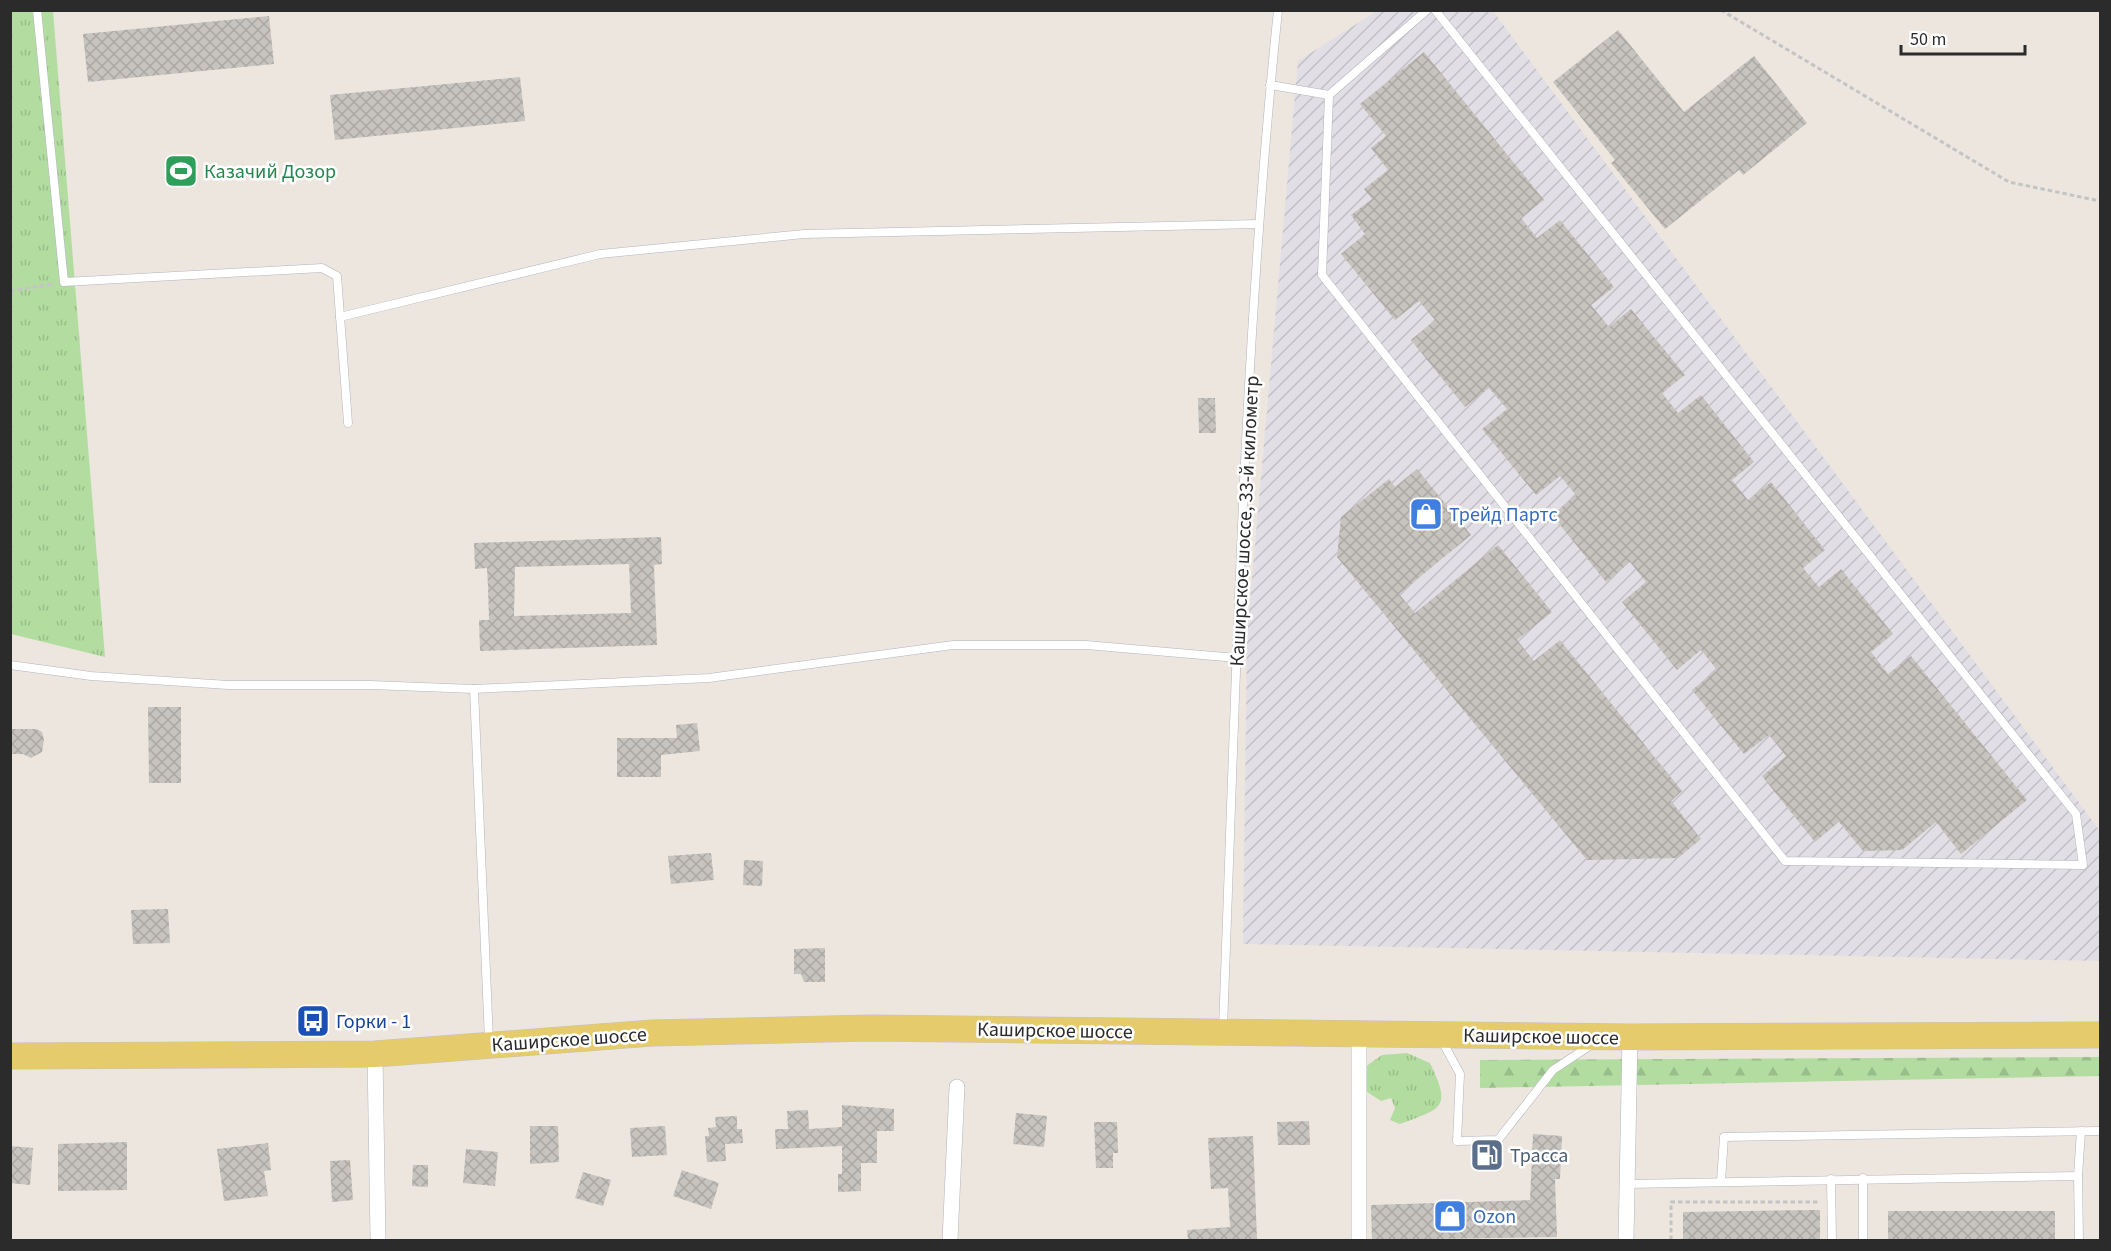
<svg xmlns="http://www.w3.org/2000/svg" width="2111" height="1251" font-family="'Source Sans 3',sans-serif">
	<defs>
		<pattern id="industrial-furrows" width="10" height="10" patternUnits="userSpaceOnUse" patternTransform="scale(1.5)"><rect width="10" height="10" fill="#e1dfe5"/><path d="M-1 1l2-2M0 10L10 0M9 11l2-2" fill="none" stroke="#c1c0c5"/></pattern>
		<pattern id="grass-tufts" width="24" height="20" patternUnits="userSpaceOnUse" patternTransform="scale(1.5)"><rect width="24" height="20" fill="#b3dda0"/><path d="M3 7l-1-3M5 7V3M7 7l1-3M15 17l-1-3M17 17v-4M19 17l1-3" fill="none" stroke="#9abe8a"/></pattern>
		<pattern id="forest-firs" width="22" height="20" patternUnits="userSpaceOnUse" patternTransform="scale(1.5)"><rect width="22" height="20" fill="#b3dda0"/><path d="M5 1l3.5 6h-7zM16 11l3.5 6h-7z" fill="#9abe8a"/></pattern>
		<pattern id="building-cross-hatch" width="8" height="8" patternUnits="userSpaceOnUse" patternTransform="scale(1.5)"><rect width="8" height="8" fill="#c7c3be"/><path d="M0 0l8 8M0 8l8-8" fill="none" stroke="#aba8a3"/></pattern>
	</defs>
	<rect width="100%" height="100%" fill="#ece6df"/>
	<polygon fill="url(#industrial-furrows)" points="1377,11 1493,11 2100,831 2100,961 1243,944 1247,635 1298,61"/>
	<g fill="url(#grass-tufts)">
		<polygon points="11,11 53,11 105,657 11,634"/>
		<path d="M1407,1053l23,10c22,46 12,45 -30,61l-10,-4 5,-12 -4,-10 -10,3 -17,-11 -2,-21 20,-14z"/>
	</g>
	<polygon fill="url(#forest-firs)" points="2100,1057 2100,1076 1480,1088 1480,1060"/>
	<g fill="url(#building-cross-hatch)" fill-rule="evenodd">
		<polygon points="269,16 274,64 88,82 83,34"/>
		<polygon points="1618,30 1684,112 1754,56 1807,123 1743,175 1739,170 1665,229 1611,163 1615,160 1553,82"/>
		<polygon points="1424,52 1544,200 1521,218 1537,238 1560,220 1614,287 1591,305 1609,327 1631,309 1685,375 1662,393 1678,413 1701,395 1754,462 1732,480 1748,500 1771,482 1825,550 1803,568 1819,587 1841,569 1893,634 1871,652 1888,674 1911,656 2027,800 1961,854 1936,822 1902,850 1863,851 1839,822 1815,842 1762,776 1786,756 1769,735 1744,754 1692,690 1717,670 1701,650 1677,670 1622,602 1646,582 1630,562 1606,582 1552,515 1576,495 1560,476 1536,495 1482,429 1507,409 1489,388 1465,407 1411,340 1435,320 1419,301 1395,320 1341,254 1365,234 1351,215 1372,199 1364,189 1388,170 1371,148 1386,136 1360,104"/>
		<polygon points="520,77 525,121 335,140 330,95"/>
		<polygon points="1198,398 1215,398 1216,433 1199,433"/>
		<polygon points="1417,469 1471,535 1399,594 1415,613 1498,545 1552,612 1517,640 1534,661 1560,640 1682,791 1671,801 1701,839 1678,858 1587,860 1337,557 1341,517 1389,479 1395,487"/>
		<path d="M661,537l1,27 -8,1 3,80 -177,6 -1,-31h10l-1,-33 -1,-19 -12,1 -1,-26zM629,564l2,49 -117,3 1,-49z"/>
		<polygon points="148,707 181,707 181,783 149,783"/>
		<polygon points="697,723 700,751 661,755 661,777 617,777 617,738 677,738 676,725"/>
		<polygon points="10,729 36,729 42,732 44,740 42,752 31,758 23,754 10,754"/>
		<polygon points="711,853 714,880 671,884 668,856"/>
		<polygon points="744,860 763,861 762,886 743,885"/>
		<polygon points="168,909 170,943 133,944 131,910"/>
		<polygon points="825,948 825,982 804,982 801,974 794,974 794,949"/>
		<polygon points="842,1105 894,1109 894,1131 877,1131 877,1163 861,1163 861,1191 838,1192 838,1174 842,1174 842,1146 776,1149 775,1129 788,1129 787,1111 808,1110 809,1129 842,1127"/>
		<polygon points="1016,1113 1047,1116 1044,1147 1013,1144"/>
		<polygon points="737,1116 737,1129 742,1129 743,1143 725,1144 726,1161 707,1162 705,1136 709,1136 708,1128 716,1127 715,1117"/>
		<polygon points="1309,1121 1310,1145 1278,1145 1277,1122"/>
		<polygon points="1094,1122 1117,1122 1118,1153 1113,1153 1113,1168 1096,1168"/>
		<polygon points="530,1126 558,1126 559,1162 530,1164"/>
		<polygon points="665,1126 667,1155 632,1157 630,1128"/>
		<polygon points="1533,1134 1562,1136 1560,1179 1555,1179 1557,1237 1372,1240 1371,1205 1530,1200"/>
		<polygon points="1253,1136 1257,1240 1188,1240 1187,1230 1230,1227 1228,1188 1211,1189 1208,1138"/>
		<polygon points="127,1142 127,1190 58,1191 58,1144"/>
		<polygon points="268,1143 271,1170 264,1171 268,1196 224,1201 217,1149"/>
		<polygon points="10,1146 33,1148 30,1185 10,1183"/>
		<polygon points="466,1149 498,1152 495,1186 463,1183"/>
		<polygon points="350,1160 353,1200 332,1202 330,1161"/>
		<polygon points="413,1165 428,1165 428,1187 412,1186"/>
		<polygon points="682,1170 719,1183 711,1209 673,1196"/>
		<polygon points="583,1172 611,1180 603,1206 575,1198"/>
		<polygon points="1820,1210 1820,1240 1683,1240 1683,1212"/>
		<rect x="1888" y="1211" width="167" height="29"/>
	</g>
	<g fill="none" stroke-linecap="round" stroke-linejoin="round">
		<defs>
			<g id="service">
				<polyline points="37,10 64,282 322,268 337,276 348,423"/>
				<polyline points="1427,10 1329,95 1322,275 1785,861 2083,865 2076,814 1435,10"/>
				<polyline points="1270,85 1329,95"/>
				<polyline points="340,317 600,254 804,234 1259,224"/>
				<polyline points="10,665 91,676 228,685 371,685 474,689 709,678 953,645 1086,645 1237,658"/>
				<polyline points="474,689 489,1041"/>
				<path d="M1223,1028c13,-339 20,-680 55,-1018"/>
				<polyline points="1441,1039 1460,1074 1457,1141 1498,1140 1553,1070 1591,1045"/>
				<polyline points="2078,1176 2081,1131"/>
				<polyline points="1863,1178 1863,1240"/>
				<polyline points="1831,1179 1832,1240"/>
				<polyline points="1721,1181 1724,1137 2100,1131"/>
				<polyline points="1627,1184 2078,1176 2079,1240"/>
			</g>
			<g id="minor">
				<polyline points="1359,1034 1359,1240"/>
				<polyline points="375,1054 378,1240"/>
				<polyline points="950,1240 957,1087"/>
				<polyline points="1626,1240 1630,1037"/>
			</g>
			<polyline id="primary" points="10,1056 375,1054 652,1033 871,1028 1630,1037 2100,1035"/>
		</defs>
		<use href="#service" stroke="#b2b4bd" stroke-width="9"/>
		<use href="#minor" stroke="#b2b4bd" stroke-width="16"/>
		<use href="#primary" stroke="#c4c4c4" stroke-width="27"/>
		<g stroke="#c4c4c4" stroke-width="3" stroke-dasharray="4.5 3" stroke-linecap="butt">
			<polyline points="1721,10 2009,182 2100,201"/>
			<polyline points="10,291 53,284"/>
			<polyline points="1671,1240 1671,1202 1819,1202"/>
		</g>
		<use href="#service" stroke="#fff" stroke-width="8"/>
		<use href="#minor" stroke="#fff" stroke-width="15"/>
		<use href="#primary" stroke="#e5cb6b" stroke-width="26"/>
	</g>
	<defs>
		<symbol id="stadium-square" viewBox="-11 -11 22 22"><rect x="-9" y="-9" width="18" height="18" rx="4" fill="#2e9e5b" stroke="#fff"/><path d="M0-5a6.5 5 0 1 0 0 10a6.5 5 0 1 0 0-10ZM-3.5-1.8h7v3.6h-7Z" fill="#fff"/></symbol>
		<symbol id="shop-square" viewBox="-11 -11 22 22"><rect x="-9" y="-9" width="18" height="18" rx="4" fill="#3f7fe0" stroke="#fff"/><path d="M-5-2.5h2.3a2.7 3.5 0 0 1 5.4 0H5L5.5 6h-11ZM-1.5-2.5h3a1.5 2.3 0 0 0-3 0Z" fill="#fff"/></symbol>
		<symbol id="bus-square" viewBox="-11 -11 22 22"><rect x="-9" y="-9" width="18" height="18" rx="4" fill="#1a4fb4" stroke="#fff"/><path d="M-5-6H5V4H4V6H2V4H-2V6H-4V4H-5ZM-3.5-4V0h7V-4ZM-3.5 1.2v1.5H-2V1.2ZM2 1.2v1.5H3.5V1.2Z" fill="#fff"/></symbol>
		<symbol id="fuel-square" viewBox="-11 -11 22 22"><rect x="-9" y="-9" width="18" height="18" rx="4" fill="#5c6f8a" stroke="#fff"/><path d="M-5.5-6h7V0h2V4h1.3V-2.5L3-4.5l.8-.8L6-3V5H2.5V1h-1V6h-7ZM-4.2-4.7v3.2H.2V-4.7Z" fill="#fff"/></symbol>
	</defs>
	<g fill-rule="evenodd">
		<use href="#stadium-square" x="162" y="152" width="38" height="38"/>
		<use href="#shop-square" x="1407" y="495" width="38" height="38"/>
		<use href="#bus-square" x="294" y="1002" width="38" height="38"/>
		<use href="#fuel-square" x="1468" y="1136" width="38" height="38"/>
		<use href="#shop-square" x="1431" y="1197" width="38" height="38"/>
	</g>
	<g text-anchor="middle" stroke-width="5" stroke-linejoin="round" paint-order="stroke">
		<g font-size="20" fill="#27864d" stroke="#fff" text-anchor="start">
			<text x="204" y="178">Казачий Дозор</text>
		</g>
		<g font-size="20" fill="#366cbe" stroke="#fff" text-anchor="start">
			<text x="1449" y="521">Трейд Партс</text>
			<text x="1473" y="1223">Ozon</text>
		</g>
		<g font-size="20" fill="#2b2b2b" stroke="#fff">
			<text transform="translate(1244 521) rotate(-87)" y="7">Каширское шоссе, 33-й километр</text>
			<text transform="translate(1055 1030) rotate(1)" y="7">Каширское шоссе</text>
			<text transform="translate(1541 1036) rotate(1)" y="7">Каширское шоссе</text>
			<text transform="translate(569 1039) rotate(-4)" y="7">Каширское шоссе</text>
		</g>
		<g font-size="20" fill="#164399" stroke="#fff" text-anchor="start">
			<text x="336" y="1028">Горки - 1</text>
		</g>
		<g font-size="20" fill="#4e5e75" stroke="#fff" text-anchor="start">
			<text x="1510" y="1162">Трасса</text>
		</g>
	</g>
	<rect width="2111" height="1251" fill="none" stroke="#2b2b2b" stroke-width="24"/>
	<path d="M1901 45v9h124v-9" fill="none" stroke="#2b2b2b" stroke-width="3"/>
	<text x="1910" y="45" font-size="18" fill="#2b2b2b" stroke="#ffffff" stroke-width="4.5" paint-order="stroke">50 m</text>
</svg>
